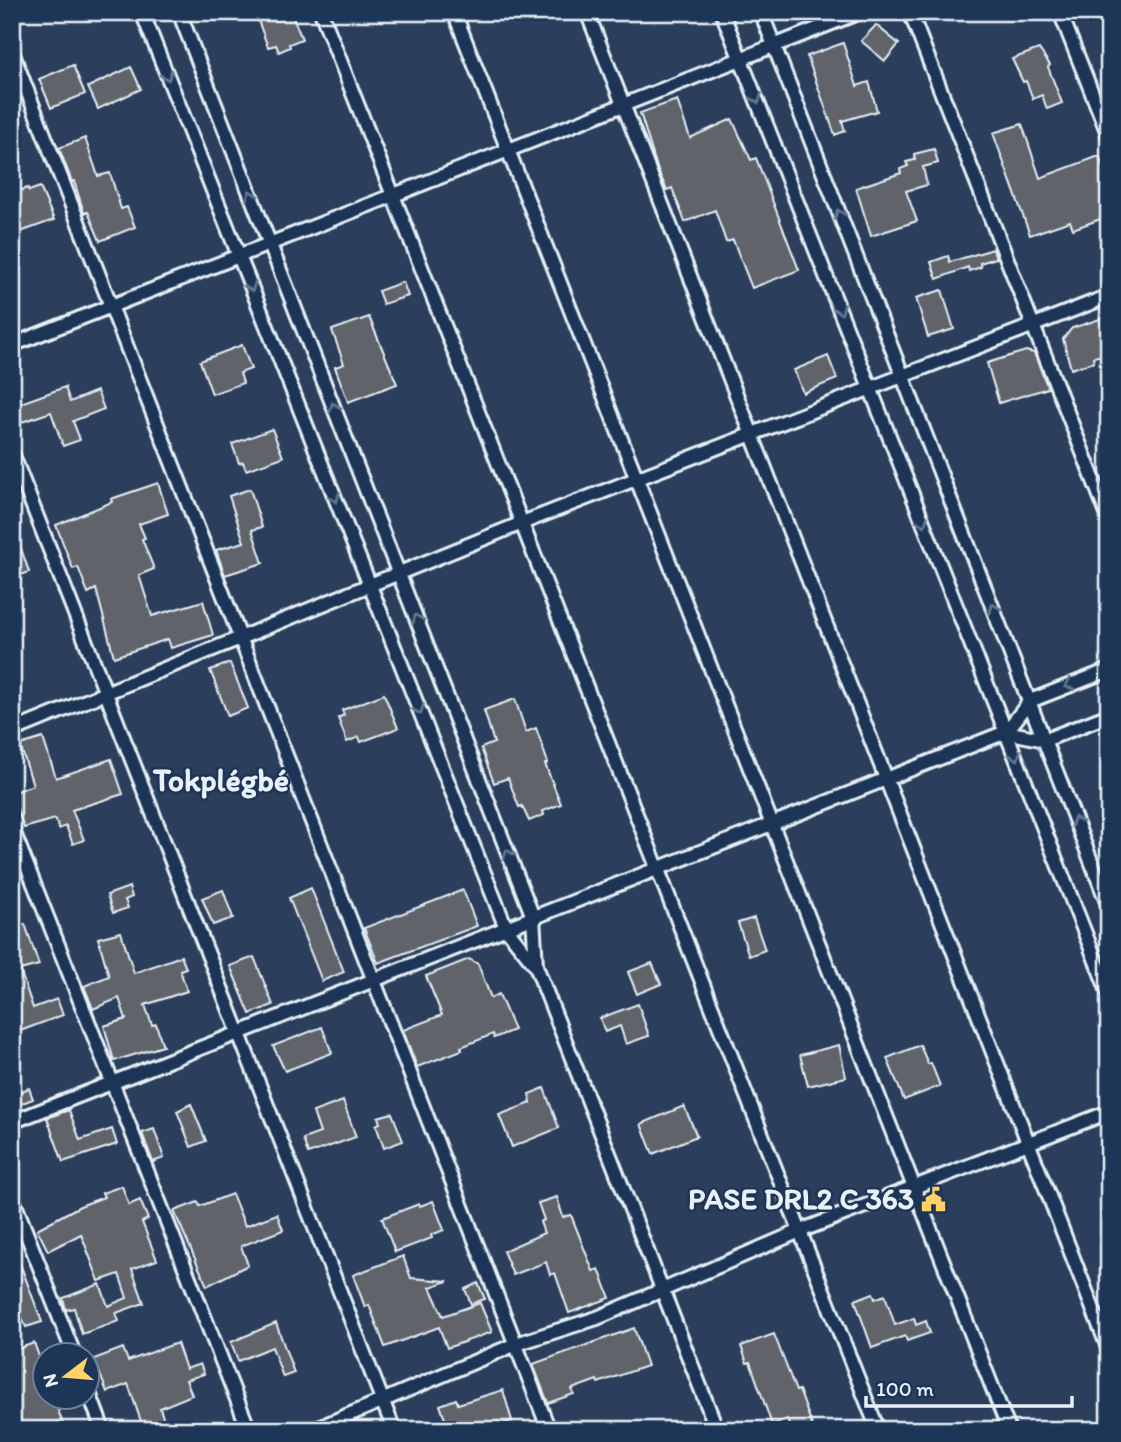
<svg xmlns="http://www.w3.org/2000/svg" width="1121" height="1442" font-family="Itim,sans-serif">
	<rect width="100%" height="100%" fill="#2b3e5b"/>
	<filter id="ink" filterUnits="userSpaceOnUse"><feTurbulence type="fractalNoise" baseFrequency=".0143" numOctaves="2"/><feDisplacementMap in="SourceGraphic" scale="14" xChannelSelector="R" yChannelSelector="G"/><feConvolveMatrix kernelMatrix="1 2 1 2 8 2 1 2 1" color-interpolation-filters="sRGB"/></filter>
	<g filter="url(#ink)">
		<g fill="#61646b" stroke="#e8f1f8" stroke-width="2">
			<polygon points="264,12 291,12 302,39 289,44 290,47 279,52 276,45 268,47 256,15"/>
			<polygon points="876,25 899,44 885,61 861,41"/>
			<polygon points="843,43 857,86 869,82 877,111 842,121 845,131 835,135 807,56"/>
			<polygon points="1039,49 1050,65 1048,67 1062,103 1047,109 1042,95 1033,99 1026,81 1023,82 1012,59"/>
			<polygon points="73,65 85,94 51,108 39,79"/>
			<polygon points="131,67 141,89 98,109 88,87"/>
			<polygon points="677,100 690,138 732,119 751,160 756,158 799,270 752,288 733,240 726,242 715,210 685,222 672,188 667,190 658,171 640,113"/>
			<polygon points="1022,124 1040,178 1099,156 1109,182 1109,216 1073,229 1070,221 1030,235 993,133"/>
			<polygon points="85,138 98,176 110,173 121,209 127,207 135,227 100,241 88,212 84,213 74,181 72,182 59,148"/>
			<polygon points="934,149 938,163 923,167 927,185 906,191 917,221 871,236 856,188 901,173 900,169 908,166 906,162 915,160 914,154"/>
			<polygon points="40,187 54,220 12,235 12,193 28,188 29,191"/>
			<polygon points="993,249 996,258 980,263 981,267 969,271 968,267 937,279 931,262 948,256 950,262"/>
			<polygon points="403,282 408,296 383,304 378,291"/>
			<polygon points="942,290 954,329 928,337 916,298"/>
			<polygon points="369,317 397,384 348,402 335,367 344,364 332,330"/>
			<polygon points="1103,318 1109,337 1109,350 1103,352 1104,355 1093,357 1094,362 1071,369 1063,339 1072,328"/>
			<polygon points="242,345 251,369 240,373 243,383 212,394 200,361"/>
			<polygon points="1026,351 1034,353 1048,388 999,403 987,363"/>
			<polygon points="828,356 837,379 803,393 794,370"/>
			<polygon points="65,387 70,402 97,391 104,409 73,421 80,440 63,446 51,412 22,422 15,405"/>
			<polygon points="272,429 283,457 246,470 243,462 239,463 232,444"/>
			<polygon points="158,483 168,514 139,524 145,538 142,539 154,569 139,575 152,616 203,601 213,635 171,648 168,639 114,657 96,589 88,593 78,567 73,569 56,525 112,502 111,499"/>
			<polygon points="250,489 262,527 252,530 263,563 225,575 216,550 244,542 229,496"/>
			<polygon points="14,528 29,572 12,578 12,529"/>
			<polygon points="230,663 248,708 228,716 210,670"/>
			<polygon points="384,694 398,728 361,742 359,737 347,742 338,718 344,715 342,710"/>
			<polygon points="515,699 526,732 536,728 548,763 545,764 561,804 543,811 544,815 529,821 522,806 519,807 508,778 494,783 481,748 494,743 484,710"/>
			<polygon points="43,738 56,778 111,759 123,794 72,810 84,840 73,844 66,826 59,829 55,819 24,828 15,804 12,805 12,793 33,785 20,745"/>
			<polygon points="129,887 132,897 125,900 128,908 113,913 107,895"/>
			<polygon points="311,888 344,972 322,981 289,898"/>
			<polygon points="223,890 233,918 213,925 202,898"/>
			<polygon points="463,890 477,926 378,963 364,928"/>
			<polygon points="754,918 765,950 749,956 738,923"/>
			<polygon points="25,924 39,965 20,970 33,1008 57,999 63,1015 12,1034 12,928"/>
			<polygon points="121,932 134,973 181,956 186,968 180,970 187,991 145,1005 152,1025 156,1024 163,1046 114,1061 104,1026 126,1019 119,998 93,1009 84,986 109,976 98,938"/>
			<polygon points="254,957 273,1005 250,1014 230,966"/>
			<polygon points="469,959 478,964 491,998 499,994 514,1030 494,1038 493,1034 461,1047 462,1050 417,1067 403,1030 442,1015 426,976"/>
			<polygon points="652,963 661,984 637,994 628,972"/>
			<polygon points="638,1004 649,1036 626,1044 620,1026 605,1032 600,1018"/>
			<polygon points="322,1027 332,1053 285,1071 273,1046"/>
			<polygon points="839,1045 846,1077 808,1086 800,1055"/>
			<polygon points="920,1045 928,1064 931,1063 940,1086 904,1100 887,1058"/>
			<polygon points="29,1088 33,1099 12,1107 12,1095"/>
			<polygon points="544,1088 559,1128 512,1147 499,1115 531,1103 529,1094"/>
			<polygon points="343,1101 356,1137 308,1154 303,1139 320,1133 313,1112"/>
			<polygon points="191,1104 206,1141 191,1147 177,1111"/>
			<polygon points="684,1106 697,1136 653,1154 641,1124"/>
			<polygon points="69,1110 80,1140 112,1129 117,1144 63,1162 47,1118"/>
			<polygon points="392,1113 403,1141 384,1148 376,1125 380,1123 378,1117"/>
			<polygon points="154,1129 164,1158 153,1162 142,1133"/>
			<polygon points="122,1186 129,1205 140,1200 148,1219 142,1222 157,1260 132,1269 144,1303 116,1313 119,1321 82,1334 74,1308 66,1310 63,1298 100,1284 108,1306 127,1298 119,1274 99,1281 81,1234 48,1251 37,1229 80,1206 104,1197 102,1193"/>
			<polygon points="232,1194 245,1226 277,1214 283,1230 241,1246 248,1265 207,1286 174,1211 198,1202 200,1206"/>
			<polygon points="557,1197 563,1217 571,1215 593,1271 599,1269 610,1298 569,1313 555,1273 550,1275 546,1262 513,1275 503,1251 544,1233 540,1222 544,1220 538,1203"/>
			<polygon points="433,1201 444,1230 431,1235 432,1238 395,1252 382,1218 419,1204 420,1206"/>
			<polygon points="13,1245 42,1322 26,1327 12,1296"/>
			<polygon points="403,1256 411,1278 448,1281 430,1287 443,1316 480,1303 492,1332 447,1348 439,1327 385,1347 369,1305 365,1307 353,1275"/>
			<polygon points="478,1283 485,1299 471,1304 465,1289"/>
			<polygon points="873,1293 875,1299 885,1295 895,1325 914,1318 916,1325 926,1321 930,1333 907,1341 905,1336 872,1348 855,1300"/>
			<polygon points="276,1323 294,1373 283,1377 272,1347 238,1361 231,1342"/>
			<polygon points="634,1328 647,1366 598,1383 597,1380 572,1389 574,1394 548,1403 533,1364"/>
			<polygon points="774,1334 796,1391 799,1390 814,1430 791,1430 787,1419 772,1425 750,1362 747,1363 741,1346"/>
			<polygon points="34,1343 46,1375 46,1396 53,1396 65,1430 12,1430 12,1351"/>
			<polygon points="177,1343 186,1369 200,1364 204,1374 186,1380 192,1395 160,1408 167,1430 144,1430 128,1384 107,1392 94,1359 123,1348 128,1361"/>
			<polygon points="503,1390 512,1421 481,1430 470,1430 468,1423 449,1430 440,1405 456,1399 458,1404"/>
		</g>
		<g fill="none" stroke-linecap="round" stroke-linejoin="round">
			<defs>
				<g id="street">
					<polyline points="142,12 506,928 536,966 717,1430"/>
					<polyline points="179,12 533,917 536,965"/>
					<polyline points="321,12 878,1430"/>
					<polyline points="454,12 1009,1430"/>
					<polyline points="587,12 1109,1350"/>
					<polyline points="722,12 1109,994"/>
					<polyline points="761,12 1109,907"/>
					<polyline points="910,12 1109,519"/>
					<polyline points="1060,12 1109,136"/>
					<polyline points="12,52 549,1430"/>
					<polyline points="12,345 860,12"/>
					<polyline points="12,453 394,1430"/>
					<polyline points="12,731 522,523 1109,296"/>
					<polyline points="1006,732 1045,740 1109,715"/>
					<polyline points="12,828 249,1430"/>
					<polyline points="12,1122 1006,732 1030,701 1109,670"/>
					<polyline points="12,1197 74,1354"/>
					<polyline points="88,1390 103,1430"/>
					<polyline points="313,1430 516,1344 597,1318 800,1231 1109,1112"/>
				</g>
			</defs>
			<use href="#street" stroke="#e8f1f8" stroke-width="18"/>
			<use href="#street" stroke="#1d3557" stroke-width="12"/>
		</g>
		<defs><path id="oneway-chevron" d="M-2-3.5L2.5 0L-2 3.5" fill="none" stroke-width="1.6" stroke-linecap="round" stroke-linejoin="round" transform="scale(1.75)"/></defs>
		<g stroke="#64778f">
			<use href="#oneway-chevron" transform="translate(167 76) rotate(68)"/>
			<use href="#oneway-chevron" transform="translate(757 99) rotate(68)"/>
			<use href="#oneway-chevron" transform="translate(251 195) rotate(-111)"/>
			<use href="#oneway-chevron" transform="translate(839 214) rotate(-111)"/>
			<use href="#oneway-chevron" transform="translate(251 287) rotate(68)"/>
			<use href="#oneway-chevron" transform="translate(840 310) rotate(68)"/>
			<use href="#oneway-chevron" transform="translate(334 407) rotate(-111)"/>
			<use href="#oneway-chevron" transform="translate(335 498) rotate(68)"/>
			<use href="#oneway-chevron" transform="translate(923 522) rotate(69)"/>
			<use href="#oneway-chevron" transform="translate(994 608) rotate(-112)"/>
			<use href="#oneway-chevron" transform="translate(417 619) rotate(-111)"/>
			<use href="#oneway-chevron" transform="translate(1069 685) rotate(158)"/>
			<use href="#oneway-chevron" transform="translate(419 710) rotate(68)"/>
			<use href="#oneway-chevron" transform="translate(1016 756) rotate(69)"/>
			<use href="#oneway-chevron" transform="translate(1076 821) rotate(-111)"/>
			<use href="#oneway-chevron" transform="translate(508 854) rotate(-111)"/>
		</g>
	</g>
	<defs>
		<symbol id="civic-bare" viewBox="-9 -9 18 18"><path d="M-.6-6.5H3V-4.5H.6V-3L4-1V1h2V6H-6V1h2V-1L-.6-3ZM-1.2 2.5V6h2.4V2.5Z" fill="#ffd166" stroke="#1d3557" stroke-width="2.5" paint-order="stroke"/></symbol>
	</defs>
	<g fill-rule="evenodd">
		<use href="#civic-bare" x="916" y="1182" width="35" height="35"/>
	</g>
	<g text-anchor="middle" stroke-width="5" stroke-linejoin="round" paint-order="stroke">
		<g font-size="30" font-weight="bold" fill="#e8f1f8" stroke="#1d3557" text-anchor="end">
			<text x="914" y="1209">PASE DRL2 C 363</text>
		</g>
		<g font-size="32" font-weight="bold" fill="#e8f1f8" stroke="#1d3557">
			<text x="221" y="791">Tokplégbé</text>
		</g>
	</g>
	<rect width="1121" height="1442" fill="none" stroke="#1d3557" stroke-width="42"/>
	<rect x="21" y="21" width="1079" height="1400" fill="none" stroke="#e8f1f8" stroke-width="2.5" filter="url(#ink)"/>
	<g transform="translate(66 1376) rotate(254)"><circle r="33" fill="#1d3557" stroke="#6e8097" stroke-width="2"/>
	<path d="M0-5L12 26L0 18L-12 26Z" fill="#ffd166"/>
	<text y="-10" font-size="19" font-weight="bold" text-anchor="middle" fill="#e8f1f8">N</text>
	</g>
	<path d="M866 1396v10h206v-10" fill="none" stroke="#e8f1f8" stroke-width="3.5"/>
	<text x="876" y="1396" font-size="21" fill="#e8f1f8" stroke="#1d3557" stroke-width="5" paint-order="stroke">100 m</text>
</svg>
